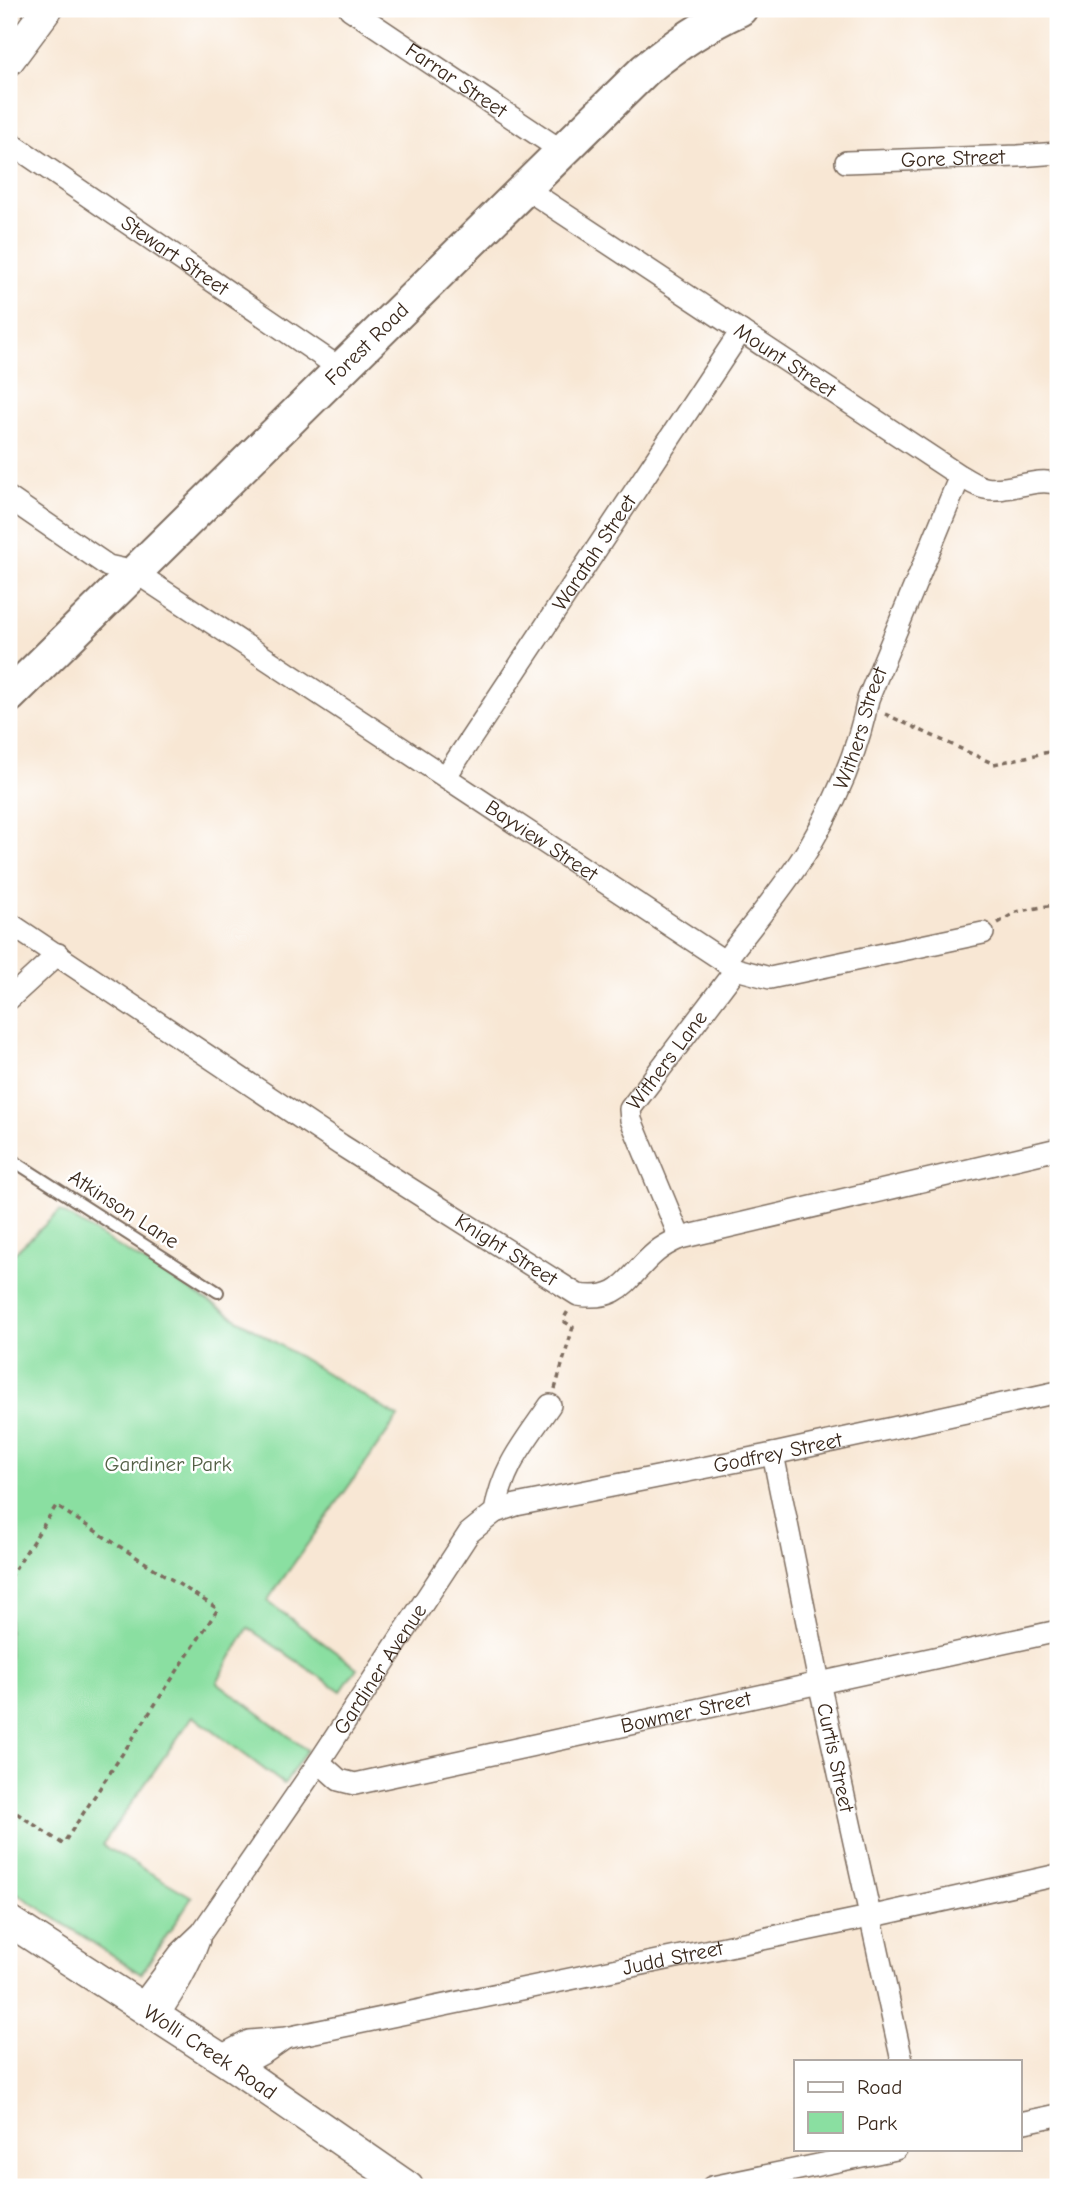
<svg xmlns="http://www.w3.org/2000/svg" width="1067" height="2196" font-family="'Comic Neue',sans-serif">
	<rect width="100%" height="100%" fill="#fff"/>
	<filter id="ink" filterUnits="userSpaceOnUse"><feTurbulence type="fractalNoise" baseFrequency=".0143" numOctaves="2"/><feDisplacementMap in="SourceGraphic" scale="14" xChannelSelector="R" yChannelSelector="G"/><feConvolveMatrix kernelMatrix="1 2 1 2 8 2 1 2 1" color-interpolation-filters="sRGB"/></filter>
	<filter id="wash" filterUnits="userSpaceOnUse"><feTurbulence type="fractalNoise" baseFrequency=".00686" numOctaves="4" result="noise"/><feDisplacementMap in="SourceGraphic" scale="28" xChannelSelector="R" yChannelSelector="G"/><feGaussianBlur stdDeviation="1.57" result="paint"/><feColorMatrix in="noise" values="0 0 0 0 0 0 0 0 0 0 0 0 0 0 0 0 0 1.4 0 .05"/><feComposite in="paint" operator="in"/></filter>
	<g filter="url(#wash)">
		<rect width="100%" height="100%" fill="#f8e7d4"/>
		<polygon fill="#8adfa1" stroke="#628460" stroke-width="2" points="60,1211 398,1417 267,1601 357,1668 341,1691 248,1628 217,1682 307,1750 284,1784 193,1716 102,1845 192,1897 141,1974 9,1888 9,1258"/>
	</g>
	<g filter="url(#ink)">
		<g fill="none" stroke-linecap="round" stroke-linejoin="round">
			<defs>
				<polyline id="lane" points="9,1158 218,1292"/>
				<g id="street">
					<path id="s1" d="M350,9l212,142"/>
					<path id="s2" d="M9,142l332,227"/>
					<path id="s3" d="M846,162l172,-6 40,-3"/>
					<path id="s4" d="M525,188l435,288c8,4 16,10 25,12 24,5 50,-12 73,-4"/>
					<path id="s5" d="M9,498l99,68 27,6 601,397 34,9 213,-45"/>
					<path id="s6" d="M446,776l295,-445"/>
					<path id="s7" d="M9,923l332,222 237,150c45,7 49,-19 78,-43 7,-6 15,-10 24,-14l378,-89"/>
					<path id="s8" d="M724,962c28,-37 60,-74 84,-113 27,-46 50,-98 60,-150l92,-223"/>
					<polyline points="9,999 58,954"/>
					<path id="s9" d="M680,1238l-49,-118 -1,-11 106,-140"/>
					<path id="s10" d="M773,1454l46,228 83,379"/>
					<path id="s11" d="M495,1512l21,-7 257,-51 285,-62"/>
					<path id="s12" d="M319,1762l20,18 16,4 703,-153"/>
					<path id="s13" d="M141,2005l39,-52 22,-21 117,-170 150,-229 26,-21c8,-46 29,-69 55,-107"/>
					<path d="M158,2016c16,-24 31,-48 41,-76"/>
					<path id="s14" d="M219,2057l30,-16 37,-3 583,-121 189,-42"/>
					<polyline points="236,2068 267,2051 284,2039"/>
					<polyline points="1020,2123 1058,2115"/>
					<polyline points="712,2187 896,2149"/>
				</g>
				<g id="secondary">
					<polyline points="9,60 47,9"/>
					<path id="s15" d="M9,1921l227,147 172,119"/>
				</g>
				<g id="primary">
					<path id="s16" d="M9,696l636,-626c30,-25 60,-45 95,-61"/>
				</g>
			</defs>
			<use href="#lane" stroke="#7d6c5e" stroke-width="14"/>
			<use href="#street" stroke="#7d6c5e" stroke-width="24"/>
			<use href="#secondary" stroke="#7d6c5e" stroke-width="33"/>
			<use href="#primary" stroke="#7d6c5e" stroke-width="37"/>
			<g stroke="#7d6c5e" stroke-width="3.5" stroke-dasharray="5 5" stroke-linecap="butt">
				<polyline points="885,714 994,764 1058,750"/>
				<polyline points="998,923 1016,912 1058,904"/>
				<polyline points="555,1389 573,1327 565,1322 564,1318 568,1311"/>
				<polyline points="9,1578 56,1506 218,1609 63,1844 9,1808"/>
			</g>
			<use href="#lane" stroke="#fff" stroke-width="10"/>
			<use href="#street" stroke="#fff" stroke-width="21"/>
			<use href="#secondary" stroke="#fff" stroke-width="30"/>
			<use href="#primary" stroke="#fff" stroke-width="33"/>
		</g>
	</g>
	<g text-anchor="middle" stroke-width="5" stroke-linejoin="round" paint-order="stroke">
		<g font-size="21" fill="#3b2a1e" stroke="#fff">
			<text dy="7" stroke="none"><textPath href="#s1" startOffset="128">Farrar Street</textPath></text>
			<text dy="7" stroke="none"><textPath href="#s3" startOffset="107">Gore Street</textPath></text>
			<text dy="7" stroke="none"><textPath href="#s2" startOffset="201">Stewart Street</textPath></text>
			<text dy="7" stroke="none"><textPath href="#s16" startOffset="502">Forest Road</textPath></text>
			<text dy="7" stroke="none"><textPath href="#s4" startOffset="312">Mount Street</textPath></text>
			<text dy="7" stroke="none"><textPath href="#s6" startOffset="268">Waratah Street</textPath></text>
			<text dy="7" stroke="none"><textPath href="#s8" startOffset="273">Withers Street</textPath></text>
			<text dy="7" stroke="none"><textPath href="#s5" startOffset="635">Bayview Street</textPath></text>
			<text dy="7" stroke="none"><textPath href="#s9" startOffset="200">Withers Lane</textPath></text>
			<text transform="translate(124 1209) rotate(33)" y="7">Atkinson Lane</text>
			<text dy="7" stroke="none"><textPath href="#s7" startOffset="595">Knight Street</textPath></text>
			<text dy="7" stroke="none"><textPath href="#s11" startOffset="289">Godfrey Street</textPath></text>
			<text dy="7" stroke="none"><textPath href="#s13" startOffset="413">Gardiner Avenue</textPath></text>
			<text dy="7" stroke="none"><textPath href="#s12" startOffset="382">Bowmer Street</textPath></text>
			<text dy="7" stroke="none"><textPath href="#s10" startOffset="310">Curtis Street</textPath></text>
			<text dy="7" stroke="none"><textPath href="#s14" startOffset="466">Judd Street</textPath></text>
			<text dy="7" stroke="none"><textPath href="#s15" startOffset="240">Wolli Creek Road</textPath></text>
		</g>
		<g font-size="21" fill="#536045" stroke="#fff">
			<text x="168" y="1471">Gardiner Park</text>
		</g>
	</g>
	<rect width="1067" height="2196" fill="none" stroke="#fff" stroke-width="35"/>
	<rect x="794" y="2060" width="228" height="91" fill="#ffffff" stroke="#b1aaa5" stroke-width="2"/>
	<rect x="808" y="2082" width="35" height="10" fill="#ffffff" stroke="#b1aaa5" stroke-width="2"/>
	<text x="857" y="2094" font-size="21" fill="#3b2a1e">Road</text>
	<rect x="808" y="2112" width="35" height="21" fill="#8adfa1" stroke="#b1aaa5" stroke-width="2"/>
	<text x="857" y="2130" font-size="21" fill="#3b2a1e">Park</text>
</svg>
